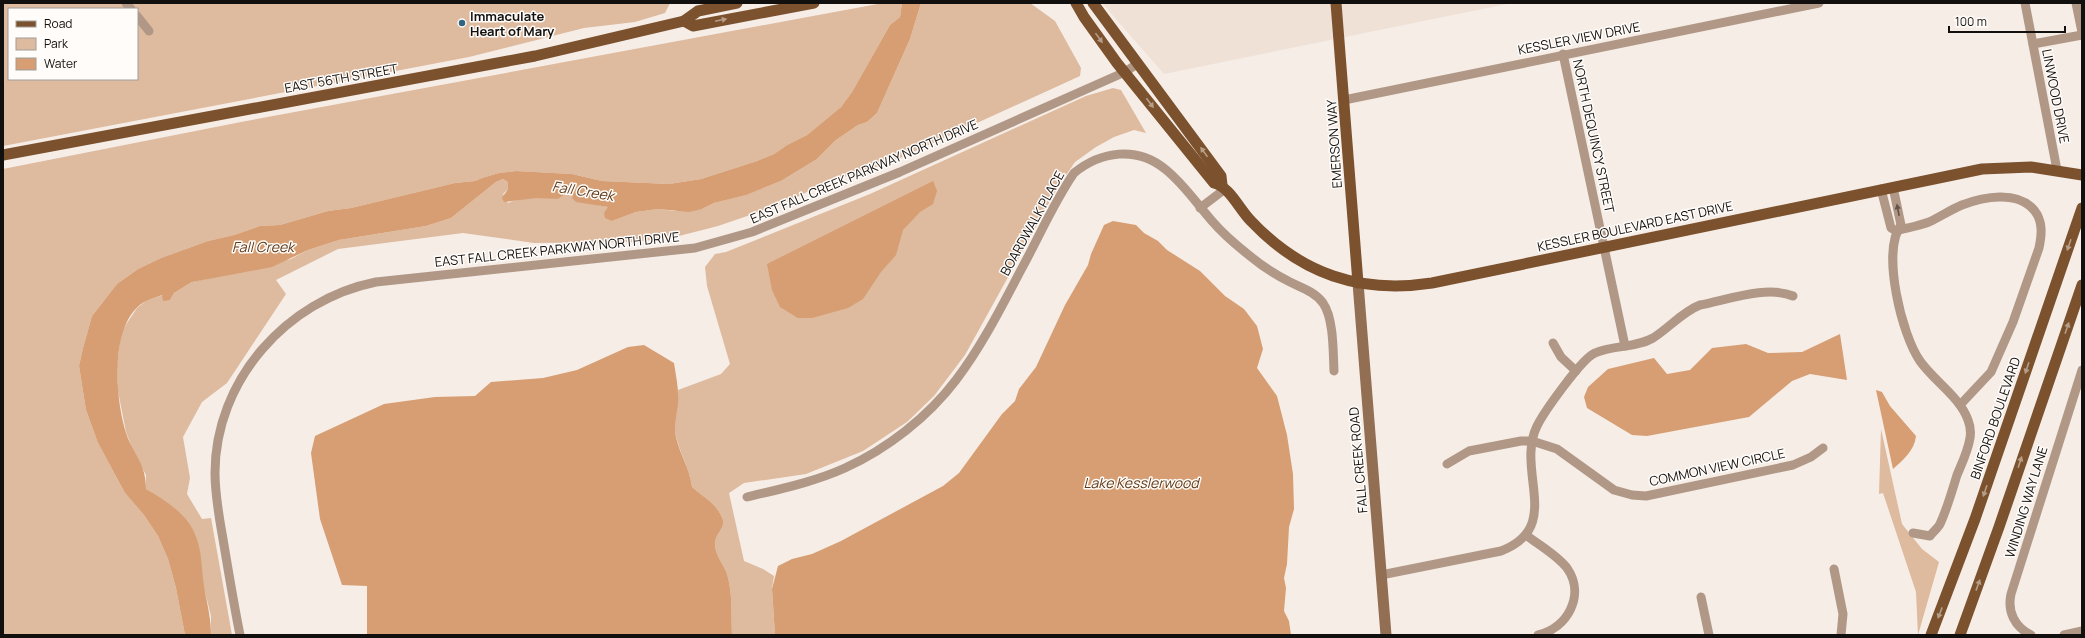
<svg xmlns="http://www.w3.org/2000/svg" width="2085" height="638" font-family="Manrope,sans-serif">
	<rect width="100%" height="100%" fill="#f6ede7"/>
	<polygon fill="#efe1d6" points="1102,3 1512,3 1164,74"/>
	<g fill="#deba9e" fill-rule="evenodd">
		<path d="M3,3h667l-5,10 -30,9 -51,6 -115,29 -466,89zM9,9h128v70h-128z"/>
		<polygon points="883,3 902,3 900,17 890,25 852,92 841,107 807,135 787,145 774,154 757,161 701,179 669,184 602,181 572,174 516,171 499,173 482,178 475,181 455,183 351,208 328,211 280,225 260,226 234,235 208,241 161,258 138,269 117,284 92,316 83,348 79,366 86,410 98,443 125,493 144,515 158,536 168,559 176,588 185,635 3,635 3,169 241,122"/>
		<path d="M921,3h109l25,18 26,47 -1,8 -191,87 -62,19 -42,21 -67,23 -43,11 -39,5 -102,1 -71,-10 -125,16 -62,31 10,14 -59,89 -25,19 -19,35 7,41 -3,16 15,25 9,-1 21,117h-21v-19l-6,-24 -38,-88 -21,-15v-14l-13,-25 -7,-18 -8,-41 -1,-26 4,-32 6,-10 10,-15 10,-8 16,-5 7,5 4,-7 18,-11 99,-23 17,-9 31,-10 87,-14 25,-8 45,-36 7,-3 5,3v7l-5,5 5,9c15,-6 35,-7 50,-4l8,-5 8,1 14,8 20,4 4,14 24,-9 22,-3 16,2 28,-2 12,-6 31,-8 36,-14 36,-22 19,-19 22,-15 9,-3 10,-9 33,-74z"/>
		<path d="M1113,88l8,2 25,43 -12,-3 -20,7 -18,10 -21,15 -19,28 -91,165 -31,41 -27,26 -44,29 -57,23 -62,9 -15,10 15,68 19,8 11,7 -2,13 3,46h-43c-1,-21 1,-41 -5,-61 -4,-11 -13,-20 -12,-32 1,-8 10,-14 8,-22 -6,-17 -19,-22 -31,-33 -3,-21 -12,-33 -16,-51 -4,-15 2,-31 2,-46l43,-16 9,-10 -23,-78 -2,-19 10,-13 11,-2 144,-58 216,-98z"/>
		<polygon points="1881,429 1902,524 1922,549 1939,562 1918,635 1916,592 1883,493 1879,494"/>
	</g>
	<g fill="#d69e72">
		<path d="M902,3h19l-11,36 -33,74 -10,9 -9,3 -22,15 -19,19 -36,22 -35,14 -32,8 -12,6 -13,3 -31,-3 -22,3 -24,9 -7,-3 -1,-5 4,-6 -32,-5 -4,-4 1,-3 -7,-1 -8,5 -22,-1 -32,4 -2,-4 6,-9v-7l-5,-3 -7,3 -45,36 -25,8 -87,14 -31,10 -36,17 -80,15 -18,11 -4,7 -7,1 -1,-6c-4,2 -10,3 -14,5 -40,18 -33,99 -22,133 8,23 20,30 20,56 17,10 40,24 48,43 9,18 7,40 11,60 3,15 6,28 6,43h-26l-9,-47 -8,-29 -10,-23 -14,-21 -19,-22 -27,-50 -12,-33 -7,-44 4,-18 9,-32 25,-32 21,-15 23,-11 47,-17 26,-6 26,-9 20,-1 48,-14 23,-3 104,-25 20,-2 7,-3 17,-5 17,-2 56,3 30,7 67,3 32,-5 56,-18 17,-7 13,-9 20,-10 34,-28 11,-15 38,-67 10,-8z"/>
		<polygon points="933,181 937,191 933,204 920,212 903,230 896,255 881,272 863,299 848,308 812,318 798,318 780,307 772,290 767,264"/>
		<polygon points="1113,221 1136,225 1144,233 1158,241 1167,250 1200,271 1225,296 1244,309 1257,326 1263,349 1257,368 1277,396 1287,435 1293,474 1294,509 1289,527 1287,564 1284,578 1286,588 1284,611 1289,621 1291,635 775,635 772,589 778,566 792,559 812,554 841,541 943,486 959,473 1002,414 1015,401 1019,389 1036,367 1065,305 1088,265 1091,254 1104,225"/>
		<polygon points="1840,334 1847,380 1810,374 1792,381 1749,417 1647,436 1632,435 1587,408 1584,397 1588,387 1608,369 1654,358 1667,374 1690,370 1712,348 1746,344 1768,353 1802,352"/>
		<path d="M644,345l30,18c2,14 5,26 4,40 -1,12 -5,22 -2,34 4,18 13,29 16,50 12,11 25,16 31,33 2,8 -7,14 -8,22 -1,12 8,21 12,32 6,20 4,40 5,61h-365v-49l-25,-1 -22,-66 -9,-66 4,-17 69,-32 51,-7 40,-1 16,-14 52,-4 34,-8 51,-23z"/>
		<path d="M1876,390l6,2 8,14 26,30c-1,14 -14,25 -23,33z"/>
	</g>
	<g fill="none" stroke-linecap="round" stroke-linejoin="round">
		<g stroke="#b19886" stroke-width="9">
			<polyline points="126,3 131,9"/>
			<polyline points="2025,3 2057,170"/>
			<polyline points="2076,3 2082,32"/>
			<polyline points="137,16 149,31"/>
			<polyline points="2033,44 2082,35"/>
			<polyline points="1563,54 1625,346"/>
			<polyline points="1344,100 1819,3"/>
			<path d="M1893,187l8,38c-20,26 1,111 19,136 14,20 40,36 48,59 2,5 3,12 2,18 -2,13 -8,25 -13,37 -5,16 -10,34 -17,49 -2,4 -7,8 -10,12l-17,-3"/>
			<polyline points="1881,189 1891,228 1896,231"/>
			<polyline points="1200,208 1225,189"/>
			<path d="M1896,231c11,-3 22,-5 33,-9 11,-5 21,-12 33,-17 21,-8 55,-15 72,5 9,11 8,24 5,38l-26,74 -22,50 -31,33"/>
			<polyline points="1553,343 1561,357 1576,371"/>
			<polyline points="1447,464 1469,451 1521,441 1532,441 1557,449 1614,490 1632,495 1646,496 1793,465 1811,457 1823,448"/>
			<path d="M747,497c33,-8 67,-15 98,-29 42,-19 83,-51 111,-88 26,-34 46,-74 66,-112 17,-31 32,-66 52,-95 27,-22 63,-27 91,-4 18,14 32,35 47,52 11,13 24,24 38,35 12,10 26,19 40,26 12,6 25,10 33,21 11,16 10,49 11,68"/>
			<path d="M1526,535c13,10 31,20 41,33 19,27 0,61 -29,67"/>
			<polyline points="1834,569 1843,614 1841,635"/>
			<path d="M1381,575l120,-24c63,-24 14,-80 36,-125 7,-14 45,-68 58,-73 18,-8 41,-5 58,-15 16,-10 29,-26 47,-33 27,-5 67,-20 93,-9"/>
			<polyline points="1701,597 1709,635"/>
			<path d="M240,635c-6,-30 -11,-60 -16,-90 -4,-24 -9,-47 -9,-72 0,-92 71,-173 161,-191l319,-34 57,-16 148,-60 225,-100 12,-8"/>
			<path d="M2031,635c-16,-8 -24,-23 -20,-41l71,-224"/>
			<polyline points="2064,635 2082,631"/>
		</g>
		<polyline stroke="#926e53" stroke-width="11" points="1358,283 1386,635"/>
		<g stroke="#7b512e" stroke-width="11">
			<path d="M1076,3l8,14 33,46 97,120c16,4 25,26 37,38 50,53 109,73 181,62l550,-114 49,-2 51,8"/>
			<polyline points="1093,3 1221,176 1222,185"/>
			<polyline points="1336,3 1358,283"/>
			<polyline points="684,21 693,26 814,3"/>
			<polyline points="3,155 535,56 684,21 698,11 737,3"/>
			<polyline points="1931,635 1975,519 2082,208"/>
			<polyline points="1960,635 1999,527 2082,285"/>
		</g>
	</g>
	<defs><path id="oneway-solid" d="M-6-.8H1V-3.2L6.5 0L1 3.2V.8H-6Z"/></defs>
	<g fill="#b69e89">
		<use href="#oneway-solid" transform="translate(721 20) rotate(-12)"/>
		<use href="#oneway-solid" transform="translate(1099 38) rotate(54)"/>
		<use href="#oneway-solid" transform="translate(1150 103) rotate(53)"/>
		<use href="#oneway-solid" transform="translate(1204 152) rotate(-126)"/>
		<use href="#oneway-solid" transform="translate(2069 245) rotate(109)"/>
		<use href="#oneway-solid" transform="translate(2067 328) rotate(-71)"/>
		<use href="#oneway-solid" transform="translate(2027 368) rotate(109)"/>
		<use href="#oneway-solid" transform="translate(2020 462) rotate(-72)"/>
		<use href="#oneway-solid" transform="translate(1985 491) rotate(109)"/>
		<use href="#oneway-solid" transform="translate(1978 585) rotate(-70)"/>
		<use href="#oneway-solid" transform="translate(1940 613) rotate(111)"/>
	</g>
	<use fill="#62544a" href="#oneway-solid" transform="translate(1898 210) rotate(-101)"/>
	<circle fill="#316581" stroke="#fffcf9" stroke-width="1.5" cx="462" cy="23" r="4"/>
	<g text-anchor="middle" stroke-width="3" stroke-linejoin="round" paint-order="stroke">
		<g font-size="13" font-weight="bold" fill="#12100e" stroke="#fffcf9" text-anchor="start">
			<text x="470" y="21">Immaculate<tspan x="470" dy="15">Heart of Mary</tspan></text>
		</g>
		<g font-size="13" fill="#12100e" stroke="#fffcf9">
			<text transform="translate(1579 38) rotate(-11)" y="5">KESSLER VIEW DRIVE</text>
			<text transform="translate(341 78) rotate(-10)" y="5">EAST 56TH STREET</text>
			<text transform="translate(2056 96) rotate(79)" y="5">LINWOOD DRIVE</text>
			<text transform="translate(1594 136) rotate(78)" y="5">NORTH DEQUINCY STREET</text>
			<text transform="translate(1334 144) rotate(-94)" y="5">EMERSON WAY</text>
			<text transform="translate(864 171) rotate(-23)" y="5">EAST FALL CREEK PARKWAY NORTH DRIVE</text>
			<text transform="translate(1032 223) rotate(-61)" y="5">BOARDWALK PLACE</text>
			<text transform="translate(1635 226) rotate(-12)" y="5">KESSLER BOULEVARD EAST DRIVE</text>
			<text transform="translate(557 249) rotate(-6)" y="5">EAST FALL CREEK PARKWAY NORTH DRIVE</text>
			<text transform="translate(1995 418) rotate(-71)" y="5">BINFORD BOULEVARD</text>
			<text transform="translate(1358 460) rotate(-95)" y="5">FALL CREEK ROAD</text>
			<text transform="translate(1717 467) rotate(-12)" y="5">COMMON VIEW CIRCLE</text>
			<text transform="translate(2026 502) rotate(-73)" y="5">WINDING WAY LANE</text>
		</g>
		<g font-size="14" font-style="italic" fill="#5f3918" stroke="#fffcf9">
			<text transform="translate(583 191) rotate(9)" y="5">Fall Creek</text>
			<text x="263" y="252">Fall Creek</text>
			<text x="1141" y="488">Lake Kesslerwood</text>
		</g>
	</g>
	<rect width="2085" height="638" fill="none" stroke="#12100e" stroke-width="8"/>
	<rect x="8" y="8" width="130" height="72" fill="#fffcf9" stroke="#a09e9b"/>
	<rect x="16" y="21" width="20" height="6" fill="#7b512e" stroke="#a09e9b"/>
	<text x="44" y="28" font-size="12" fill="#12100e">Road</text>
	<rect x="16" y="38" width="20" height="12" fill="#deba9e" stroke="#a09e9b"/>
	<text x="44" y="48" font-size="12" fill="#12100e">Park</text>
	<rect x="16" y="58" width="20" height="12" fill="#d69e72" stroke="#a09e9b"/>
	<text x="44" y="68" font-size="12" fill="#12100e">Water</text>
	<path d="M1949 26v6h116v-6" fill="none" stroke="#12100e" stroke-width="2"/>
	<text x="1955" y="26" font-size="12" fill="#12100e" stroke="#fffcf9" stroke-width="3" paint-order="stroke">100 m</text>
</svg>
